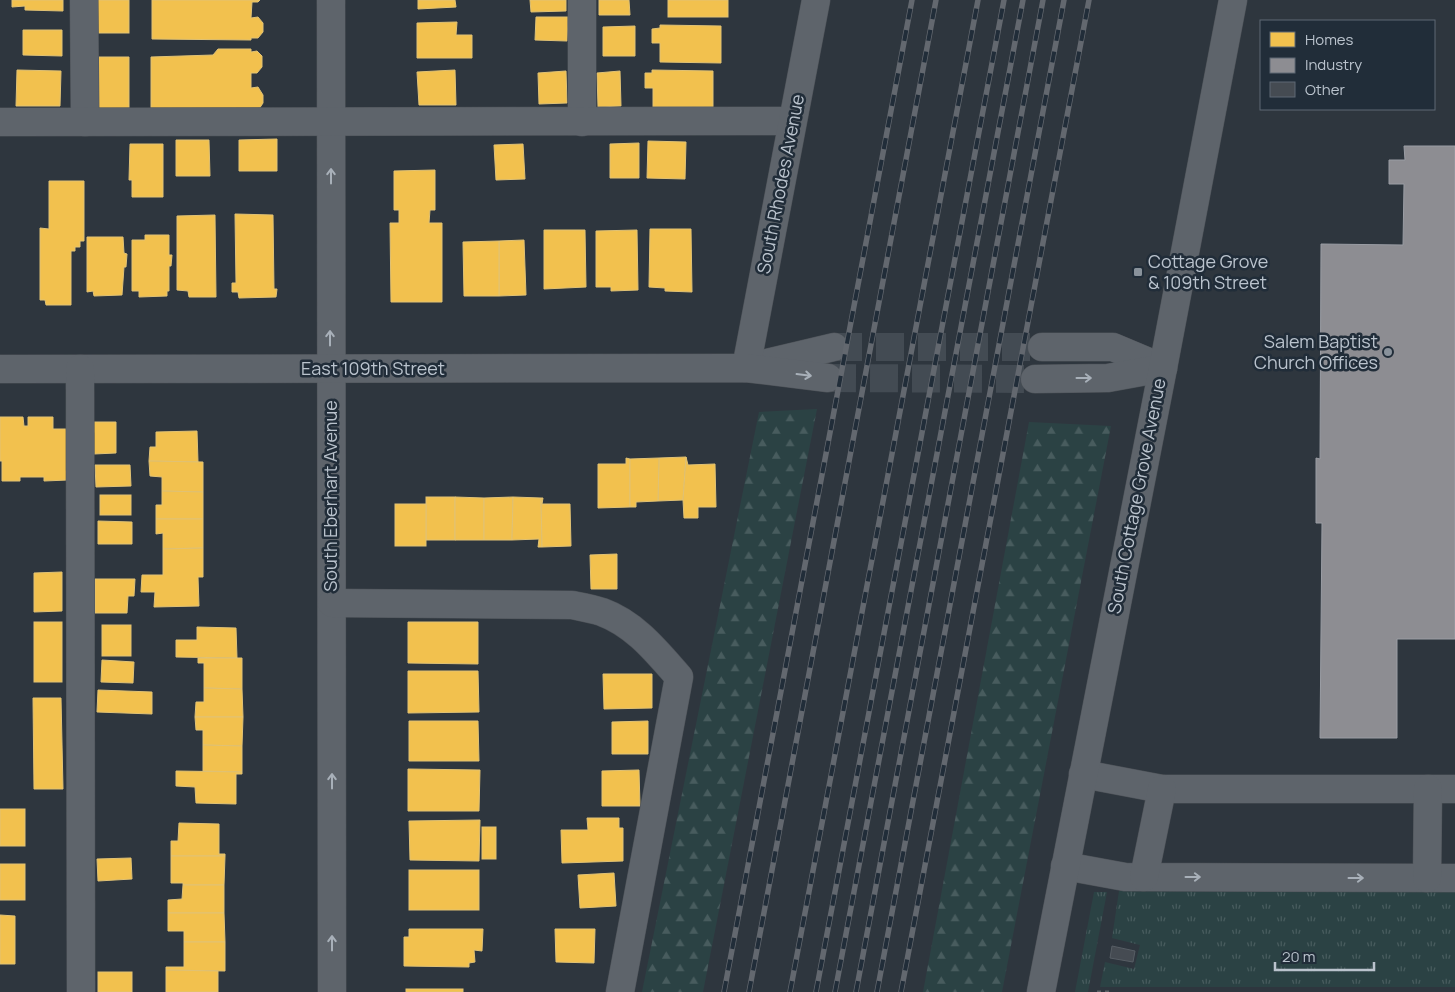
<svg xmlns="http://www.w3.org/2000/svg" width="1455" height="992" font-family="Manrope,sans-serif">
	<defs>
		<pattern id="grass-tufts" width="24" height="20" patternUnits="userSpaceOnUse" patternTransform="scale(1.25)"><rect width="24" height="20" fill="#2b4244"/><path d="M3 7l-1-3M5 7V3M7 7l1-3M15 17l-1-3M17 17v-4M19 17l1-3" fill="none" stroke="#485c5e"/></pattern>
		<pattern id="forest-firs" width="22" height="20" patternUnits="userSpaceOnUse" patternTransform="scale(1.25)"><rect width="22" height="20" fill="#2b4244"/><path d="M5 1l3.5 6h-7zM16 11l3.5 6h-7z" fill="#485c5e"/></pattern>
	</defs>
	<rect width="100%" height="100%" fill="#2e363e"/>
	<g fill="url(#grass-tufts)">
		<polygon points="1119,891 1455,891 1455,987 1100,987 1105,962 1134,969 1140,945 1112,938"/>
		<polygon points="1094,892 1107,892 1088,992 1075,992"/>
	</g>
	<g fill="url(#forest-firs)">
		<polygon points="817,409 703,992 642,992 759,412"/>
		<polygon points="1029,422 1111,426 1002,992 923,992"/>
	</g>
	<g fill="#f2c14e" stroke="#e1c274">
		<polygon points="12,0 63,0 63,11 25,10 25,6 12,7"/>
		<rect x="96" y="0" width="33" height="33"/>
		<polygon points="152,0 260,0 258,2 252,2 251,18 258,17 263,23 263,32 258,38 251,38 251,40 152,39"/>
		<polygon points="418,0 455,0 456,7 418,9"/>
		<polygon points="530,0 566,0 566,11 531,12"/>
		<polygon points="599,0 629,0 630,15 599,15"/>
		<rect x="668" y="0" width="60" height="17"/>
		<polygon points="536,17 568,17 567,41 535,40"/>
		<polygon points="457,22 456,35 472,35 472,58 417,58 417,23"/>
		<polygon points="660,25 721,26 721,63 660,62 660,43 652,43 652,29 660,28"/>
		<polygon points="635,26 635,56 603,56 603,27"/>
		<polygon points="23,30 62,30 62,56 23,55"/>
		<polygon points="218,49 251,49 251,52 257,51 262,56 262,67 257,73 251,73 251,88 258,87 263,95 263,103 259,109 151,111 151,57 213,55"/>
		<polygon points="98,57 129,57 129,110 97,110"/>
		<polygon points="17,70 61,71 60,106 16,106"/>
		<polygon points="455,70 456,105 419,105 417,72"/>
		<polygon points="652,70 713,71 713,107 653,107 653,88 645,88 645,73 652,73"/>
		<polygon points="566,71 567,103 539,104 538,73"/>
		<polygon points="620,71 621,106 598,107 597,73"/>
		<polygon points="277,139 277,171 239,171 239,140"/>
		<polygon points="176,140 209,140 210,176 176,176"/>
		<polygon points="648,141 686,142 685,179 647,178"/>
		<polygon points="639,143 639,178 610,178 610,144"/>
		<polygon points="130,144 163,144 163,197 132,197 132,180 129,180"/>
		<polygon points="523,144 525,179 496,180 494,145"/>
		<polygon points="435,170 435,210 430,210 429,223 442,223 442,302 391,302 390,223 399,223 399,210 394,210 394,171"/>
		<polygon points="49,181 84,181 84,241 80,241 80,247 75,247 75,251 71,251 71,305 46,305 45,300 40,300 40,228 49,229"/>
		<polygon points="235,214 273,215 274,289 277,289 276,297 239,298 238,292 232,292 232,283 236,283"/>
		<polygon points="215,215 216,297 189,297 188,291 177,290 177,216"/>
		<polygon points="650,229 691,229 692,292 665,291 665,288 649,287"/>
		<polygon points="544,230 585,230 586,287 544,289"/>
		<polygon points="637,230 638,290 611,291 611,287 596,287 596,231"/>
		<polygon points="145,235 169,235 169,255 172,255 171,266 169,266 169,291 167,291 167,296 139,297 139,291 132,291 132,240 145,240"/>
		<polygon points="87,237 123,237 124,253 127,254 126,267 124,267 122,295 94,296 93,291 87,292"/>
		<polygon points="524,240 526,295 499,296 499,241"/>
		<polygon points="499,241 499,296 464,296 463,242"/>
		<polygon points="0,417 23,417 24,426 28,426 28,417 53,417 53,429 68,429 68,480 44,481 44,477 20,477 20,481 2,481 2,461 0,461"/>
		<polygon points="93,422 116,422 116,453 94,454"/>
		<polygon points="197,431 198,462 149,461 150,447 156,447 156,432"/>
		<polygon points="686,457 683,500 658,501 659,458"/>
		<polygon points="686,457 688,465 715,464 716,507 698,507 698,518 684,518 683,500"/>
		<polygon points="626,458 630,459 630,507 598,508 598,464 626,464"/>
		<polygon points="659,458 658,501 636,502 636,507 630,507 630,459"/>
		<polygon points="149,461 203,462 203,492 162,491 162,477 150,476"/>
		<polygon points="95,465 130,465 131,486 96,487"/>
		<polygon points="162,491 203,492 203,519 156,519 156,505 162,505"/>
		<rect x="100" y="495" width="31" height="20"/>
		<rect x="426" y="497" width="29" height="43"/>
		<polygon points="455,497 484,498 484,540 455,540"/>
		<polygon points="513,497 512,540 484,540 484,498"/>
		<polygon points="513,497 541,498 542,547 538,547 539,539 512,540"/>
		<polygon points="541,498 543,498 542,504 570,504 571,546 542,547"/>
		<rect x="395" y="504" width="31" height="42"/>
		<polygon points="156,519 203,519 203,548 163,549 163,533 156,534"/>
		<polygon points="98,521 132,522 132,544 98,544"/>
		<polygon points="203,548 203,577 198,577 199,606 154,607 155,592 141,592 142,575 163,575 163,549"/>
		<polygon points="617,554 617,589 591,589 590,555"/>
		<polygon points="62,572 62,611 34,612 34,573"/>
		<polygon points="95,579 135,579 134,596 128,596 127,613 95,613"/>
		<rect x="34" y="622" width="28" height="60"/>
		<polygon points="408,622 478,622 478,664 408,663"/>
		<rect x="102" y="625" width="29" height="31"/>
		<polygon points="197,627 236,628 237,658 176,657 176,640 197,640"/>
		<polygon points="198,658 242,658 242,689 204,688 204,663 198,663"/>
		<polygon points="102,660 134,662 133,683 101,682"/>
		<polygon points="408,671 478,671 479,712 408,713"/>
		<polygon points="603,674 652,674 652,708 604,709"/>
		<polygon points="204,688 242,689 243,717 195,717 196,702 204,702"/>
		<polygon points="98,690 152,692 152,714 97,712"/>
		<polygon points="33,698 61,698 63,789 34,789"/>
		<polygon points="195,717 243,717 242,746 203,745 203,730 196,730"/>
		<polygon points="409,721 478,721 479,761 409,761"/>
		<polygon points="648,721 648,754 612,754 612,722"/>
		<polygon points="203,745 242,746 242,772 203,771"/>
		<polygon points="408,769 480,770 479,811 408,811"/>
		<polygon points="639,770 640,806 602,806 602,771"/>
		<polygon points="176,771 242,772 242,774 236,774 236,804 196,803 195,787 176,786"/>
		<rect x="0" y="809" width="25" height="37"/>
		<polygon points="587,818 619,818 619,828 623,828 623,861 562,863 561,830 588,830"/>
		<polygon points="480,820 479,861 410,860 409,821"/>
		<polygon points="179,823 219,824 219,854 225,854 225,856 171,856 171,841 178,841"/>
		<rect x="482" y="827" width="14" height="32"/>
		<polygon points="171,856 225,856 224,885 183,885 183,883 171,883"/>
		<polygon points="131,858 132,879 98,881 97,859"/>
		<rect x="0" y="864" width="25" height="36"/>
		<rect x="409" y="870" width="70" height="40"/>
		<polygon points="614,873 616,906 580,908 578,875"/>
		<polygon points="183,885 224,885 224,913 168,913 168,900 182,899"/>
		<polygon points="168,913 224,913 225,942 184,942 184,931 168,931"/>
		<polygon points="0,915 15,916 15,964 0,964"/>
		<polygon points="409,929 483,929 482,951 474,950 475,962 469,963 469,967 404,966 404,937 409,937"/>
		<polygon points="555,929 595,929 594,963 556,962"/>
		<polygon points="184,942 225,942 225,971 166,970 166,967 184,967"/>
		<polygon points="166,970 218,971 218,992 166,992"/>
		<rect x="98" y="972" width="34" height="20"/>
		<rect x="406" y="989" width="57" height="3"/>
	</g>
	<polygon fill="#8d8d92" stroke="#9a9da4" points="1404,146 1455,146 1455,639 1397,639 1397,738 1320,738 1322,523 1316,523 1316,458 1320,459 1321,244 1403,245 1404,184 1389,184 1389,160 1405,160"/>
	<polygon fill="#454b52" stroke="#575e65" points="1112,946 1135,951 1133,962 1110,958"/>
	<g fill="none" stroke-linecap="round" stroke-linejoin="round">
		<g stroke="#434b53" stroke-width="28" stroke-dasharray="28 14" stroke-linecap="butt">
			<polyline points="834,347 1042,347"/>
			<polyline points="828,378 1035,379"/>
		</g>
		<defs>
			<g id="minor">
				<polyline points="84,0 85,122"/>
				<polyline points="331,0 332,992"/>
				<polyline points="582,0 582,122"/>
				<polyline points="0,122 792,121"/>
				<polyline points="1042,347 1113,347 1163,368"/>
				<polyline points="763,364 834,347"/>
				<polyline points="746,368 816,0"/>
				<polyline points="0,369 746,368 828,378"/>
				<polyline points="80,369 81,992"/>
				<polyline points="1035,379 1108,378 1163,368"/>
				<path d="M332,603l240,2c10,2 21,4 30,7 33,12 55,40 77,65l-59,315"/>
				<polyline points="1083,774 1162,789 1455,789"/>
				<polyline points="1065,866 1125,877 1455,878"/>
				<polyline points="1144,877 1162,789"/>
				<polyline points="1427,878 1428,789"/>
				<polyline points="1041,992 1163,368 1233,0"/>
			</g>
		</defs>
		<use href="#minor" stroke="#4d5258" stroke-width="29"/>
		<polyline stroke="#5c6367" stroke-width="3" stroke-dasharray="4 4" stroke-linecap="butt" points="1097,992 1111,992"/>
		<use href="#minor" stroke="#5e646b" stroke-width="28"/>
		<defs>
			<g id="rail">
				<polyline points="724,992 912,0"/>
				<polyline points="749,992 936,0"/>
				<polyline points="790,992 978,0"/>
				<polyline points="816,992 1004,0"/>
				<polyline points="835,992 1023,0"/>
				<polyline points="856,992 1043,0"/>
				<polyline points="877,992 1064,0"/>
				<polyline points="901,992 1089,0"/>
			</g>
		</defs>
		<use href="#rail" stroke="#63686f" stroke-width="5.5"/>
		<use href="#rail" stroke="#212d39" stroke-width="4" stroke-dasharray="11" stroke-linecap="butt"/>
	</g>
	<defs><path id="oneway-shaft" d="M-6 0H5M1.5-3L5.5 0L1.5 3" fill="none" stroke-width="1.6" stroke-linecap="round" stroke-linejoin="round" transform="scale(1.25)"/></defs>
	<g stroke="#a8b0b9">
		<use href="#oneway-shaft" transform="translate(331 176) rotate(-90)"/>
		<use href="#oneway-shaft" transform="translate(330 338) rotate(-90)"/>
		<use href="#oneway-shaft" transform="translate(804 375) rotate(7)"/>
		<use href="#oneway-shaft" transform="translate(1084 378)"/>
		<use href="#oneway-shaft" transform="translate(332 781) rotate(-90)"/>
		<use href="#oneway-shaft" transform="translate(1193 877)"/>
		<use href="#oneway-shaft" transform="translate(1356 878)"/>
		<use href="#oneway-shaft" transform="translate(332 943) rotate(-90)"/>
	</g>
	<g fill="#89929b" stroke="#212d39" stroke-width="2">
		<rect x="1133" y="267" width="10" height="10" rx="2.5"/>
		<circle cx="1388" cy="352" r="5"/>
	</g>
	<g text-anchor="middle" stroke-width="5" stroke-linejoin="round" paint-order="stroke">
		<g font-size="18" fill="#bac3cd" stroke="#212d39">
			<text transform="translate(781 184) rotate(-79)" y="6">South Rhodes Avenue</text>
			<text x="373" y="375">East 109th Street</text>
			<text transform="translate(331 496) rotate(-90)" y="6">South Eberhart Avenue</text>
			<text transform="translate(1137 496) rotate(-79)" y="6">South Cottage Grove Avenue</text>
		</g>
		<g font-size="18" fill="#bac3cd" stroke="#212d39" text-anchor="start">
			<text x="1148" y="268">Cottage Grove<tspan x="1148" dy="21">&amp; 109th Street</tspan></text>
			<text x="1378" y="348" text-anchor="end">Salem Baptist<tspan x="1378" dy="21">Church Offices</tspan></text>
		</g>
	</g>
	<rect x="1260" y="20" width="175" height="90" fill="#212d39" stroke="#5e6974"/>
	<rect x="1270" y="32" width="25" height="15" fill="#f2c14e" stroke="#5e6974"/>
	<text x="1305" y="45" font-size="15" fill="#bac3cd">Homes</text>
	<rect x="1270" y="58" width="25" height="15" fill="#8d8d92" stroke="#5e6974"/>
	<text x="1305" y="70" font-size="15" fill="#bac3cd">Industry</text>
	<rect x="1270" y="82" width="25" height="15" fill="#454b52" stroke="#5e6974"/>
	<text x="1305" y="95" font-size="15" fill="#bac3cd">Other</text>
	<path d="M1275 962v8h99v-8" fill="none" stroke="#bac3cd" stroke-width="2.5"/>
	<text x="1282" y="962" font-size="15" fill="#bac3cd" stroke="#212d39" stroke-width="4" paint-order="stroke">20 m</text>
</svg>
